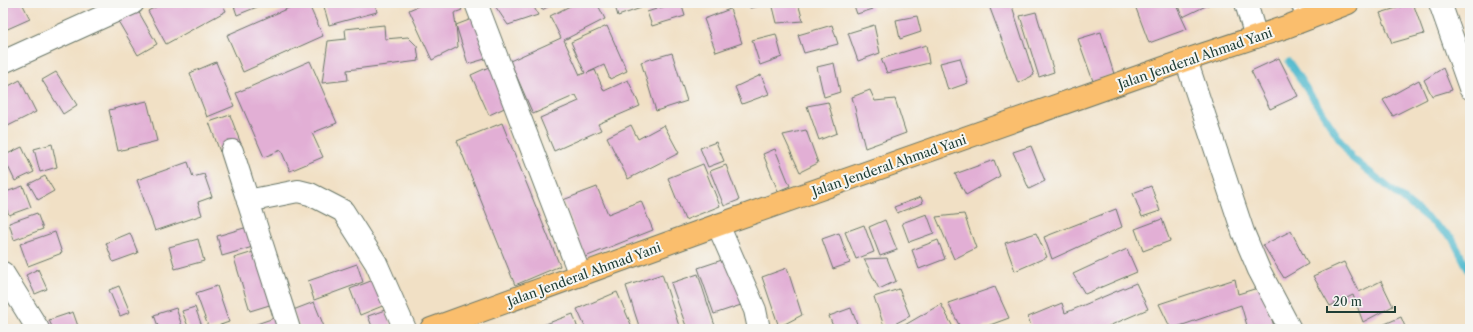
<svg xmlns="http://www.w3.org/2000/svg" width="1473" height="332" font-family="'Libre Caslon Text',serif">
	<rect width="100%" height="100%" fill="#f6f6f2"/>
	<filter id="ink" filterUnits="userSpaceOnUse"><feTurbulence type="fractalNoise" baseFrequency=".025" numOctaves="2"/><feDisplacementMap in="SourceGraphic" scale="8" xChannelSelector="R" yChannelSelector="G"/><feConvolveMatrix kernelMatrix="1 2 1 2 8 2 1 2 1" color-interpolation-filters="sRGB"/></filter>
	<filter id="wash" filterUnits="userSpaceOnUse"><feTurbulence type="fractalNoise" baseFrequency=".012" numOctaves="4" result="noise"/><feDisplacementMap in="SourceGraphic" scale="16" xChannelSelector="R" yChannelSelector="G"/><feGaussianBlur stdDeviation="0.9" result="paint"/><feColorMatrix in="noise" values="0 0 0 0 0 0 0 0 0 0 0 0 0 0 0 0 0 1.4 0 .05"/><feComposite in="paint" operator="in"/></filter>
	<g filter="url(#wash)">
		<rect width="100%" height="100%" fill="#f1e0c5"/>
		<g fill="none" stroke-linecap="round" stroke-linejoin="round">
			<polyline stroke="#50b9cd" stroke-width="7" points="1289,62 1352,158 1452,238 1470,273"/>
		</g>
		<g id="blocks">
			<g fill="#e2afd5">
				<polygon points="3,3 22,3 30,19 3,31"/>
				<polygon points="163,3 222,3 226,11 166,44 148,11"/>
				<polygon points="233,3 261,3 262,5 237,15"/>
				<polygon points="300,3 308,3 323,36 243,72 227,35"/>
				<polygon points="323,3 375,3 377,12 329,25"/>
				<polygon points="425,3 458,3 462,10 454,13 456,25 477,17 487,49 485,59 468,64 456,25 458,47 432,60 409,10"/>
				<polygon points="493,3 532,3 538,15 508,25"/>
				<polygon points="538,3 555,3 542,10"/>
				<polygon points="576,3 597,3 605,19 564,40 580,75 585,73 571,42 607,26 627,71 610,79 604,65 587,73 595,70 604,91 628,80 640,106 598,124 601,130 554,151 540,118 579,101 576,95 533,114 510,61 561,38 550,16"/>
				<polygon points="614,3 639,3 641,8 618,16"/>
				<polygon points="675,3 681,3 685,16 652,26 647,12"/>
				<polygon points="747,3 769,3 769,4 750,8"/>
				<polygon points="772,3 798,3 803,21 777,23"/>
				<polygon points="853,3 871,3 873,9 857,14"/>
				<polygon points="988,3 1011,3 1034,75 1018,83"/>
				<polygon points="1134,3 1175,3 1187,29 1149,43"/>
				<polygon points="1178,3 1212,3 1183,17"/>
				<polygon points="1413,3 1424,34 1392,43 1380,13"/>
				<polygon points="137,9 157,44 138,55 118,21"/>
				<polygon points="730,9 742,43 716,52 704,19"/>
				<polygon points="1036,12 1054,72 1039,77 1020,16"/>
				<polygon points="917,16 921,32 900,39 896,20"/>
				<polygon points="384,25 385,39 408,37 417,46 419,61 347,70 348,80 322,83 328,41 346,39 345,29"/>
				<polygon points="832,25 838,44 804,53 798,35"/>
				<polygon points="874,25 880,53 858,61 848,33"/>
				<polygon points="1101,32 1114,74 1093,81 1078,39"/>
				<polygon points="776,34 782,57 760,65 752,40"/>
				<polygon points="926,45 929,63 887,73 881,59"/>
				<polygon points="672,53 687,101 656,111 641,62"/>
				<polygon points="960,58 968,83 948,90 940,63"/>
				<polygon points="1279,58 1298,96 1270,109 1251,71"/>
				<polygon points="310,61 337,123 312,133 323,157 290,171 281,150 264,157 236,93"/>
				<polygon points="216,62 234,106 207,117 190,73"/>
				<polygon points="834,63 840,92 824,97 817,67"/>
				<polygon points="491,66 509,106 489,115 471,75"/>
				<polygon points="1443,68 1452,90 1432,96 1424,80"/>
				<polygon points="56,72 77,105 63,114 42,80"/>
				<polygon points="761,75 769,94 742,104 735,87"/>
				<polygon points="20,80 36,112 6,127 3,119 3,89"/>
				<polygon points="1419,80 1427,99 1393,116 1383,100"/>
				<polygon points="870,90 875,101 895,99 906,133 865,148 852,97"/>
				<polygon points="147,101 157,141 118,151 109,110"/>
				<polygon points="828,102 837,133 819,140 807,106"/>
				<polygon points="230,115 241,144 220,152 209,122"/>
				<polygon points="502,123 560,266 515,285 457,141"/>
				<polygon points="631,125 638,139 664,125 679,153 628,179 607,137"/>
				<polygon points="806,130 818,163 800,172 783,135"/>
				<polygon points="716,142 724,161 708,167 700,148"/>
				<polygon points="52,144 57,167 40,172 34,149"/>
				<polygon points="1031,146 1045,181 1029,189 1013,152"/>
				<polygon points="22,147 34,172 15,181 3,156"/>
				<polygon points="775,149 790,186 778,191 763,154"/>
				<polygon points="994,160 1000,176 966,195 955,174"/>
				<polygon points="188,162 193,177 204,174 212,197 198,202 202,215 155,231 137,180"/>
				<polygon points="703,164 720,206 685,220 668,178"/>
				<polygon points="726,165 739,200 724,206 710,171"/>
				<polygon points="45,176 54,191 38,200 29,184"/>
				<polygon points="23,186 31,207 9,215 3,200 3,193"/>
				<polygon points="1151,186 1160,211 1142,217 1133,193"/>
				<polygon points="597,187 608,214 641,201 653,230 585,257 563,200"/>
				<polygon points="921,197 923,203 897,213 894,207"/>
				<polygon points="1116,209 1122,227 1052,259 1044,237"/>
				<polygon points="37,213 43,229 14,240 9,223"/>
				<polygon points="927,214 934,233 909,242 902,223"/>
				<polygon points="964,214 976,248 954,259 936,217"/>
				<polygon points="1162,219 1170,241 1143,251 1135,229"/>
				<polygon points="885,220 897,250 880,256 869,227"/>
				<polygon points="864,225 874,252 856,259 845,232"/>
				<polygon points="251,226 256,246 222,256 217,236"/>
				<polygon points="1291,231 1308,264 1284,278 1263,245"/>
				<polygon points="55,232 62,253 28,266 20,244"/>
				<polygon points="130,233 138,253 113,262 106,243"/>
				<polygon points="839,233 850,263 833,269 822,239"/>
				<polygon points="1036,233 1047,257 1015,271 1005,243"/>
				<polygon points="198,239 204,261 175,269 169,247"/>
				<polygon points="938,240 945,259 919,269 912,250"/>
				<polygon points="1127,249 1137,272 1085,294 1073,274"/>
				<polygon points="260,250 276,303 250,311 234,258"/>
				<polygon points="728,258 744,304 714,314 698,268"/>
				<polygon points="887,258 896,281 879,289 864,259"/>
				<polygon points="1344,262 1359,292 1381,281 1393,306 1363,322 1353,295 1330,306 1313,276"/>
				<polygon points="357,264 363,282 314,300 308,281"/>
				<polygon points="787,268 802,315 779,327 762,277"/>
				<polygon points="38,269 47,289 35,294 26,275"/>
				<polygon points="662,274 680,329 640,329 626,286"/>
				<polygon points="698,274 716,329 687,329 671,283"/>
				<polygon points="376,279 385,305 360,315 350,289"/>
				<polygon points="1235,279 1238,294 1261,287 1275,329 1248,329 1241,305 1171,329 1159,304"/>
				<polygon points="1136,283 1148,309 1102,329 1032,329 1028,317 1062,303 1065,313"/>
				<polygon points="119,286 130,312 120,316 109,290"/>
				<polygon points="217,286 229,322 209,329 196,293"/>
				<polygon points="995,287 1009,318 979,329 961,329 948,303"/>
				<polygon points="899,289 910,316 885,329 874,297"/>
				<polygon points="617,292 633,329 586,329 577,309"/>
				<polygon points="314,302 325,329 300,329 293,310"/>
				<polygon points="941,304 954,329 898,329"/>
				<polygon points="195,307 203,329 189,329 182,311"/>
				<polygon points="176,308 183,329 159,329 154,315"/>
				<polygon points="851,308 859,329 834,329 829,316"/>
				<polygon points="385,310 393,329 373,329 368,316"/>
				<polygon points="73,312 79,329 53,329 49,320"/>
				<polygon points="573,314 578,329 532,329"/>
				<polygon points="280,316 284,329 242,329"/>
				<polygon points="1401,317 1406,329 1378,329 1378,327"/>
			</g>
		</g>
	</g>
	<g filter="url(#ink)">
		<use href="#blocks" fill-opacity="0" stroke="#687667" stroke-width="1"/>
		<g fill="none" stroke-linecap="round" stroke-linejoin="round">
			<defs>
				<g id="minor">
					<polyline points="476,3 580,275"/>
					<polyline points="1246,3 1256,37"/>
					<polyline points="1302,3 1309,18"/>
					<polyline points="1440,3 1470,88"/>
					<polyline points="1186,60 1243,232 1259,270 1290,329"/>
					<polyline points="3,62 133,3"/>
					<polyline points="232,151 289,329"/>
					<polyline points="248,201 298,191 310,194 343,211 376,263 405,329"/>
					<polyline points="718,225 755,310 759,329"/>
					<polyline points="3,273 38,329"/>
				</g>
				<polyline id="major" points="431,329 718,225 1186,60 1286,27 1348,3"/>
			</defs>
			<use href="#minor" stroke="#687667" stroke-width="24"/>
			<use href="#major" stroke="#687667" stroke-width="24"/>
			<use href="#minor" stroke="#fff" stroke-width="22"/>
			<use href="#major" stroke="#fabe6d" stroke-width="22"/>
		</g>
	</g>
	<g text-anchor="middle" stroke-width="4" stroke-linejoin="round" paint-order="stroke">
		<g font-size="13" fill="#1f3d34" stroke="#f6f6f2">
			<text transform="translate(1195 58) rotate(-19)" y="5">Jalan Jenderal Ahmad Yani</text>
			<text transform="translate(889 165) rotate(-19)" y="5">Jalan Jenderal Ahmad Yani</text>
			<text transform="translate(584 274) rotate(-20)" y="5">Jalan Jenderal Ahmad Yani</text>
		</g>
	</g>
	<rect width="1473" height="332" fill="none" stroke="#f6f6f2" stroke-width="16"/>
	<path d="M1327 306v6h68v-6" fill="none" stroke="#1f3d34" stroke-width="2"/>
	<text x="1333" y="306" font-size="12" fill="#1f3d34" stroke="#f6f6f2" stroke-width="3" paint-order="stroke">20 m</text>
</svg>
